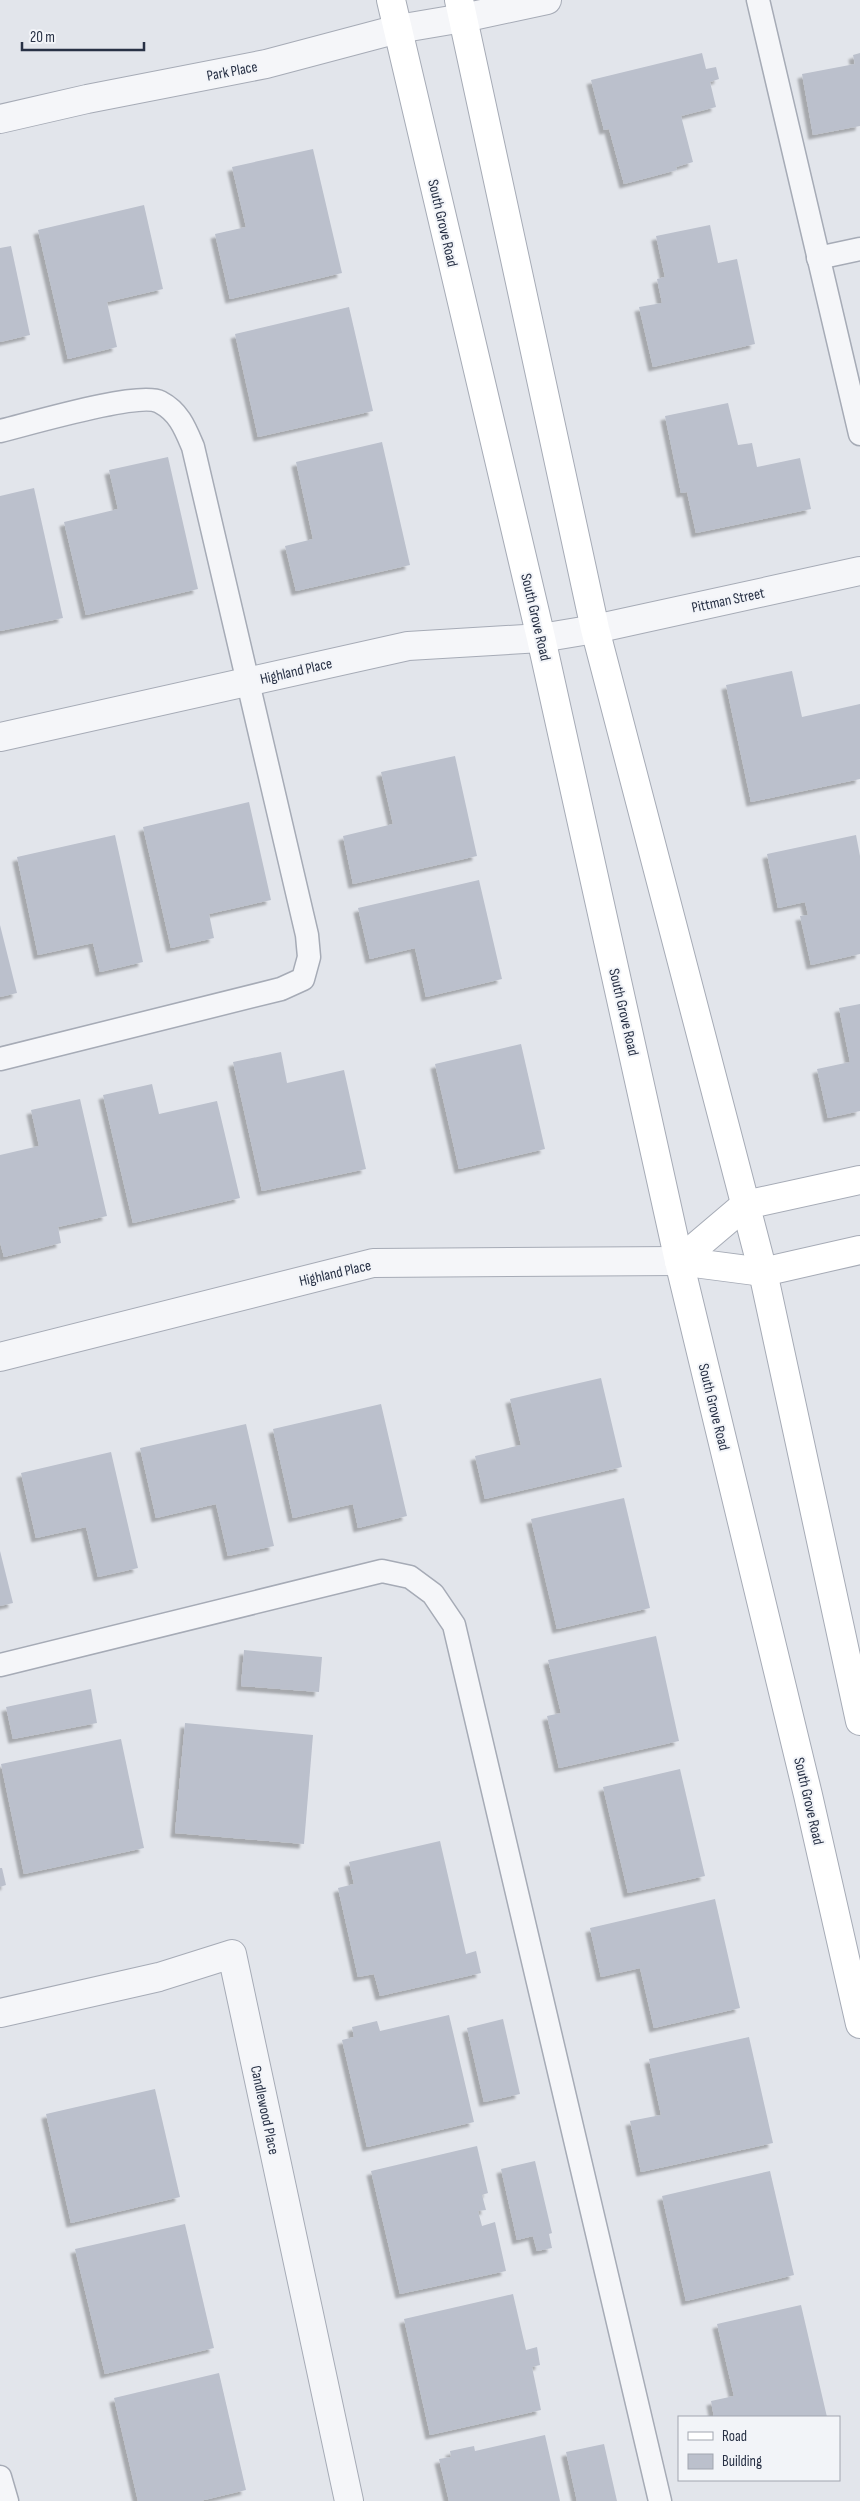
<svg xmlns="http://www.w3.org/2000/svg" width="860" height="2501" font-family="'Sofia Sans Condensed',sans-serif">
	<defs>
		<filter id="shadow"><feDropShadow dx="-4.5" dy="4.5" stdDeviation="1" flood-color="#0004"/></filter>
	</defs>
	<rect width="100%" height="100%" fill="#e2e5eb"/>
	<g fill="#bbc0cc" filter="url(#shadow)">
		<polygon points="702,53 706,69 716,67 719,79 710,82 716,107 681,116 693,162 676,167 677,170 624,184 609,129 604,130 591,80"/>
		<polygon points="860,53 860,126 813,135 802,74 855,64 853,55"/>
		<polygon points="313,149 342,273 230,299 215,234 246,227 232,167"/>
		<polygon points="144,205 163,289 107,302 117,347 68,359 38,230"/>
		<polygon points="710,225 718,263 737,259 755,344 653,367 639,307 662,303 657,279 665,277 656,236"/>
		<polygon points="11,246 30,335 0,342 0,248"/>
		<polygon points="349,307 373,411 258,437 235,334"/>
		<polygon points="728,403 738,445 752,443 757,467 800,458 811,509 696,533 687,492 681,493 665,416"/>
		<polygon points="382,442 410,565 296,591 285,546 313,539 296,462"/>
		<polygon points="168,457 198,589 86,615 64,522 118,509 109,470"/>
		<polygon points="34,488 63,618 0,631 0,496"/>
		<polygon points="792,671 802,717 860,704 860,779 751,802 726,685"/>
		<polygon points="455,756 477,856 353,884 343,836 393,824 381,772"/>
		<polygon points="249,802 271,900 209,914 214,938 171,948 143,827"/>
		<polygon points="115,835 143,962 100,972 93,943 38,955 17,857"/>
		<polygon points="856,835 860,856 860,954 811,965 800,916 808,915 805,902 778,908 767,854"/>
		<polygon points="479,880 502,979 426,997 415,948 370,959 358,908"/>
		<polygon points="0,925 17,993 0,997"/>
		<polygon points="860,1004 860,1111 828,1118 817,1069 850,1062 839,1008"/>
		<polygon points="521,1044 545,1149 459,1169 435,1064"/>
		<polygon points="281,1052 287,1083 344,1070 366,1169 262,1191 233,1062"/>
		<polygon points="152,1084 159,1114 217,1101 240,1198 133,1223 103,1095"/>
		<polygon points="80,1099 107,1216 58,1227 61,1243 4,1257 0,1242 0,1155 39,1146 31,1110"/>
		<polygon points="601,1378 622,1467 485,1499 475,1456 521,1445 510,1399"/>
		<polygon points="381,1404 407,1516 358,1528 353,1504 293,1518 273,1429"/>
		<polygon points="246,1424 274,1546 228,1556 216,1504 156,1518 140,1448"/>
		<polygon points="111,1452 138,1568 98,1577 86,1527 36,1538 21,1473"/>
		<polygon points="624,1498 650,1608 557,1629 531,1519"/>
		<polygon points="0,1551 13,1603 0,1606"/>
		<polygon points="656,1636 679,1741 559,1768 547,1716 561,1713 548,1660"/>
		<polygon points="244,1650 322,1657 319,1692 241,1686"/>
		<polygon points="91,1689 97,1723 13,1739 6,1707"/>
		<polygon points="185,1723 313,1735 304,1844 175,1833"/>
		<polygon points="121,1739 144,1848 24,1874 1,1764"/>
		<polygon points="680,1769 705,1876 628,1893 603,1787"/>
		<polygon points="440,1841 466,1954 476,1951 481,1973 380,1996 374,1974 358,1977 338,1888 354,1884 349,1862"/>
		<polygon points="0,1868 2,1868 6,1885 0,1887"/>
		<polygon points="715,1899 740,2008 654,2028 640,1968 601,1977 590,1928"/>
		<polygon points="449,2015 474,2122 367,2147 342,2040 354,2037 352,2027 377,2021 380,2031"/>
		<polygon points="503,2019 520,2094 484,2102 467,2028"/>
		<polygon points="749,2037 773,2143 641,2172 630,2121 661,2115 649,2059"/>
		<polygon points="155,2089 180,2197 71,2223 46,2114"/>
		<polygon points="477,2146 488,2193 482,2195 486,2210 478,2211 482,2226 495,2222 506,2271 400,2294 371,2171"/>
		<polygon points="535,2161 552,2233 549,2234 552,2248 537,2251 533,2236 517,2240 501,2169"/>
		<polygon points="770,2171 794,2275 686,2301 662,2196"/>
		<polygon points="185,2224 214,2348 105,2374 75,2249"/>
		<polygon points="513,2294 526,2350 537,2347 540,2365 532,2367 541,2410 430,2435 404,2319"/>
		<polygon points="801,2305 827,2417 714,2417 711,2401 734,2396 717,2324"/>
		<polygon points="219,2373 246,2490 200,2501 138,2501 114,2398"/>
		<polygon points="545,2435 560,2501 449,2501 439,2459 451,2457 450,2451 474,2446 475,2451"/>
		<polygon points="604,2444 617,2501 577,2501 566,2452"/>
	</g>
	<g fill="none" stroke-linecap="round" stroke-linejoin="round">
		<defs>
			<g id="lane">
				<polyline points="758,0 860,434"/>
				<polyline points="818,258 860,249"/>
				<path d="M0,431c29,-7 139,-40 160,-29 19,10 25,26 33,45l114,488 2,22 -6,22 -22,10 -281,70"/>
				<polyline points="0,1665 382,1571 410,1577 433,1594 454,1625 660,2501"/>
				<polyline points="0,2477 7,2501"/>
			</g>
			<g id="street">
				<polyline points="0,119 87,99 266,64 398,29 463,18 547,0"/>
				<polyline points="0,737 408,646 541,638 595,629 860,571"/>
				<polyline points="0,1357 373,1263 679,1261"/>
				<polyline points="0,2013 159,1977 232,1954 349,2501"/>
			</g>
			<g id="secondary">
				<polyline points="391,0 541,638 679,1261 808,1795 860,2024"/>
				<polyline points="459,0 595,629 763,1272 860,1721"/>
				<polyline points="679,1261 745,1205 860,1180"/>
				<polyline points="679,1261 763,1272 860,1250"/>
			</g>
		</defs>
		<use href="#lane" stroke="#a6abb6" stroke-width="25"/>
		<use href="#street" stroke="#a6abb6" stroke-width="30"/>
		<use href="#secondary" stroke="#a6abb6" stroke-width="30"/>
		<use href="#lane" stroke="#f5f6f9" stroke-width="22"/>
		<use href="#street" stroke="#f5f6f9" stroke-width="28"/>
		<use href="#secondary" stroke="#fff" stroke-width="28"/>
	</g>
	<g text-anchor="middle" stroke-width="4" stroke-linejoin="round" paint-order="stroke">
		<g font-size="15" fill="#283145" stroke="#f2f4f8">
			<text transform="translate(232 71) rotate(-11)" y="5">Park Place</text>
			<text transform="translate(443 223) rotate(77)" y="5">South Grove Road</text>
			<text transform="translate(728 600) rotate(-12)" y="5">Pittman Street</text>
			<text transform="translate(536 617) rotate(77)" y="5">South Grove Road</text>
			<text transform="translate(296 671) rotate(-13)" y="5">Highland Place</text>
			<text transform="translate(624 1012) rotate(77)" y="5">South Grove Road</text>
			<text transform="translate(335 1273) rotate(-13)" y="5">Highland Place</text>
			<text transform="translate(714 1407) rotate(76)" y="5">South Grove Road</text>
			<text transform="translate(809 1801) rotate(77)" y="5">South Grove Road</text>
			<text transform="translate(265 2110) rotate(78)" y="5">Candlewood Place</text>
		</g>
	</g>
	<rect x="678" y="2416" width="162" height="65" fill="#f2f4f8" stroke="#a1a6b0"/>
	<rect x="688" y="2432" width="25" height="8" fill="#ffffff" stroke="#a1a6b0"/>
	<text x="722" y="2441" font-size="15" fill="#283145">Road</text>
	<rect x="688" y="2454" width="25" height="15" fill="#bbc0cc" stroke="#a1a6b0"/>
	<text x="722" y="2466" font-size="15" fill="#283145">Building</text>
	<path d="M22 42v8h122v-8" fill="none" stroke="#283145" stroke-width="2.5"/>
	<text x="30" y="42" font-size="15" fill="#283145" stroke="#f2f4f8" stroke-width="4" paint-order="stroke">20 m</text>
</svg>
